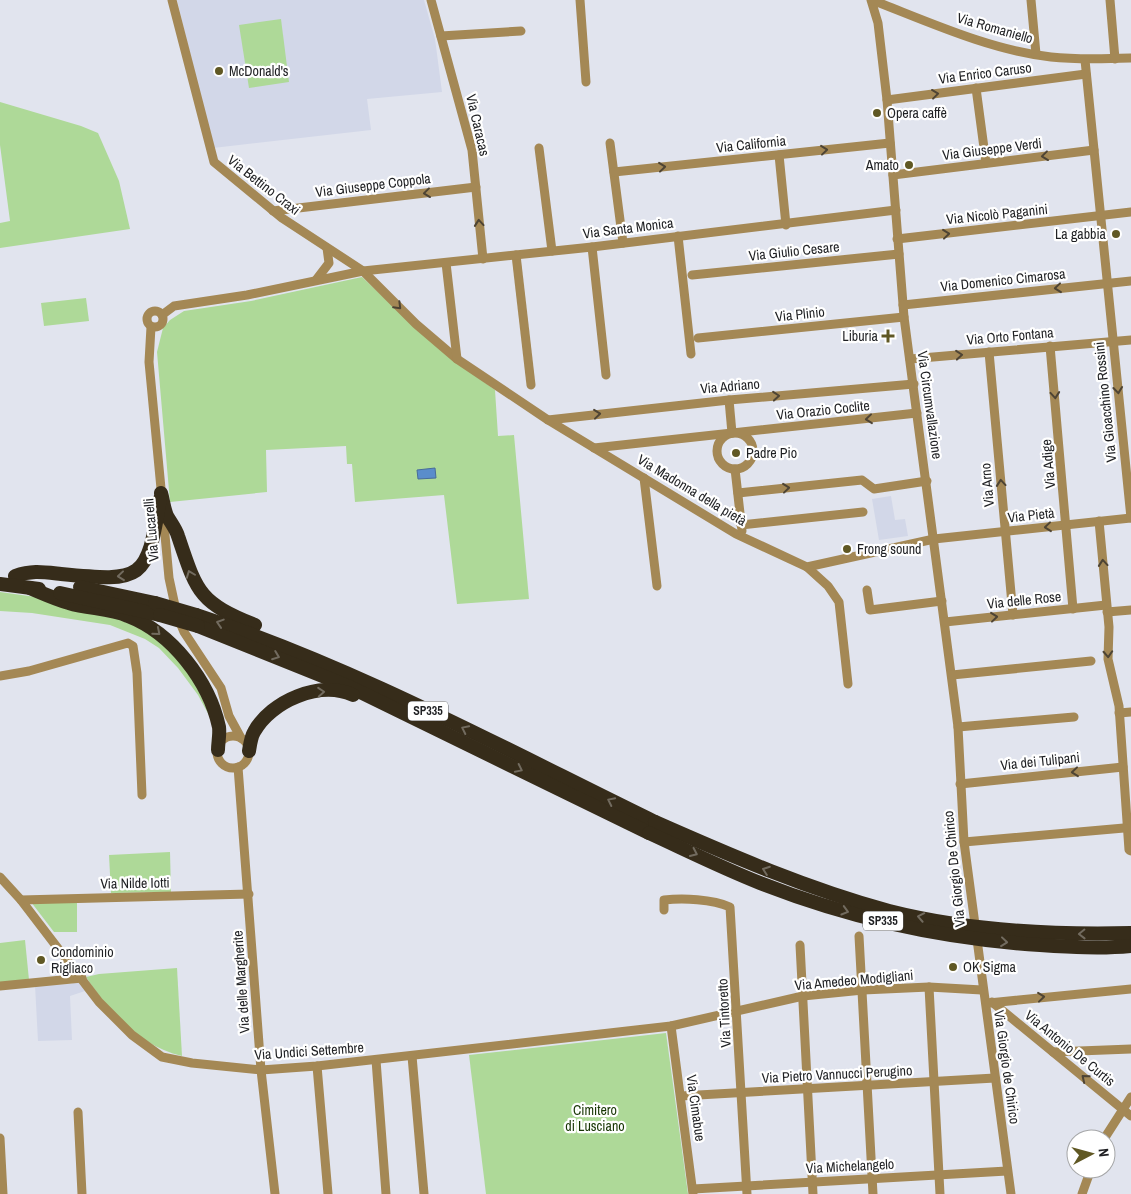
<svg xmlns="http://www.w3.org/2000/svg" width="1131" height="1194" font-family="'Archivo Narrow',sans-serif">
	<rect width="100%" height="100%" fill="#e1e4ee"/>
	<g fill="#d2d7e8">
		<polygon points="177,0 424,0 435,39 442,92 367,99 371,130 213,148"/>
		<polygon points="891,496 895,520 905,519 908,536 879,540 872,499"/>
		<polygon points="86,977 94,988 70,996 72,1040 38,1041 35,985 71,984"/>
	</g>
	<g fill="#aed998">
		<polygon points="281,19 289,82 249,88 239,25"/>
		<polygon points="0,102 81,126 98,133 119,181 130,229 0,248 0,223 10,221 0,145"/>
		<polygon points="362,277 438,348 495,390 498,436 514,435 529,599 457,604 444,495 355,502 352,464 347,464 346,446 266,450 267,492 170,502 157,352 163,328 170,320 184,311 251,301"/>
		<polygon points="86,298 89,321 44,326 41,303"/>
		<polygon points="0,592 43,598 119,617 155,634 193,677 211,719 198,695 178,668 159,648 145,639 110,625 32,613 0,611"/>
		<polygon points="170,852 171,892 111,893 109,855"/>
		<polygon points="77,901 77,932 54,932 31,902"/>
		<polygon points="25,940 29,980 0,983 0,943"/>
		<path d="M177,968l5,88c-41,-9 -74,-45 -96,-79l13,-3z"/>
		<polygon points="666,1033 688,1194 486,1194 469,1055"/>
	</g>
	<polygon fill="#5a8dcb" stroke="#486c99" points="435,468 436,478 418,479 417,470"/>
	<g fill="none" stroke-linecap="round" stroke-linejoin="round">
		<g stroke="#a48855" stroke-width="9">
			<polyline points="172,0 214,162 282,218 363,271 416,324 457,359 548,420 736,534 807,567 934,539 1131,518"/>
			<polyline points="431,0 472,150 483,259"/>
			<polyline points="580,0 586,82"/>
			<polyline points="871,0 878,23 887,100 904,317 958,727 964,842 1011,1194"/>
			<path d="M872,0c57,22 118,50 179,57 27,3 53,2 80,1"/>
			<polyline points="1031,0 1036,54"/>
			<polyline points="1110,0 1115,59"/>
			<polyline points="441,36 521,31"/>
			<polyline points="1085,60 1131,518"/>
			<polyline points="976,88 986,163"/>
			<polyline points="887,100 1086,74"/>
			<polyline points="610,143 623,243"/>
			<polyline points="539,148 552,251"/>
			<polyline points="779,155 786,225"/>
			<polyline points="614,172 890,143"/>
			<polyline points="893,175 1094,150"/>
			<polyline points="273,211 476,187"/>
			<polyline points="678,236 691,354"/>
			<polyline points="897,239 1131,212"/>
			<polyline points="592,247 606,375"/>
			<polyline points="516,255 531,385"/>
			<polyline points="446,263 457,359"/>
			<polyline points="692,275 899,254"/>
			<polyline points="316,280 329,263 327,248"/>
			<polyline points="903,305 1131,281"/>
			<circle cx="155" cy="319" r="8"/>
			<polyline points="162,315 174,306 247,295 363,271 592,247 896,210"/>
			<polyline points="151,327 149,362 162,499"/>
			<polyline points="698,338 904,317"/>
			<polyline points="1050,346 1073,609"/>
			<polyline points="989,352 1013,615"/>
			<polyline points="910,359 1131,340"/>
			<polyline points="729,400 732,433"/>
			<polyline points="548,420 729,400 914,384"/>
			<circle cx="735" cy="451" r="18"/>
			<polyline points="594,448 917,413"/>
			<polyline points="735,469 742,531"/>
			<polyline points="644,478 657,586"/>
			<polyline points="738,493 862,480 874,489 927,481"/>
			<polyline points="163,514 169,578 177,615 184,632 221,688 229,716 241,738"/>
			<polyline points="1099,521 1109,627 1108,659 1119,706 1129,850 1131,851"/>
			<polyline points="741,525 863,512"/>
			<polyline points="807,567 828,586 839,602 848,684"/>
			<polyline points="867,590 870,610 942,601"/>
			<polyline points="1107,612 1131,610"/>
			<polyline points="945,622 1106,605"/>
			<polyline points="952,675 1091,661"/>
			<polyline points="0,676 29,671 128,643 133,646 137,673 142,795"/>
			<polyline points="1119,713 1131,712"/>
			<polyline points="958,727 1074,717"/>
			<circle cx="233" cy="752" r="16"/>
			<polyline points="238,767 261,1070 275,1194"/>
			<polyline points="960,784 1123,767"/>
			<polyline points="964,842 1124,828"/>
			<polyline points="0,877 21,900 99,1002 132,1035 162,1057 192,1063 261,1070 317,1066 671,1026 803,996 863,990 929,987 982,990"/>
			<polyline points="21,900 249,894"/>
			<path d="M664,910v-10c19,-2 48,-1 66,7l17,287"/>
			<polyline points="859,936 873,1194"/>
			<polyline points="800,945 813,1194"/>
			<polyline points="0,986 82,978"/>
			<polyline points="929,987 940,1194"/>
			<polyline points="992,1002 1131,1116"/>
			<polyline points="989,1003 1131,989"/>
			<polyline points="671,1026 693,1194"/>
			<polyline points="1053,1052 1131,1049"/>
			<polyline points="412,1056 424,1194"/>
			<polyline points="376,1060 386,1194"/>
			<polyline points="317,1066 328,1194"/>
			<polyline points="681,1096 995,1078"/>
			<polyline points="78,1112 82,1194"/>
			<polyline points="0,1138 3,1194"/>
			<polyline points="1104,1139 1131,1097"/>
			<polyline points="693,1189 1007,1171"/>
			<polyline points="1082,1194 1091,1169"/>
		</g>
		<g stroke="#362c1a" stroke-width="14">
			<path d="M161,493c2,7 3,16 6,23 4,7 9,13 11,20 19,56 20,66 77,89"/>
			<path d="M15,576c17,-6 28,-4 46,-2 82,8 86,7 99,-75"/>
			<polyline points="0,584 39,589"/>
			<polyline points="80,587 155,603"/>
			<path d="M30,588c12,5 25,11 39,15 19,6 41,5 59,13 44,17 81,65 91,111 1,7 -1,16 -1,23"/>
			<polyline points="60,593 160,615"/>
			<path d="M196,615c159,52 309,134 459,207"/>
			<polyline points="198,626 350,687 649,833"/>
			<path d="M249,751c1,-6 2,-14 5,-19 17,-31 66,-52 99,-37"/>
		</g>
		<g stroke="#362c1a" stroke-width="14">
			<polyline points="155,603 196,615"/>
			<polyline points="160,615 198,626"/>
			<path d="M655,822c77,34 153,67 234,89 79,20 161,24 242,22"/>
			<path d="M649,833c37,17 73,35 111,50 89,35 185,56 280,62 30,2 61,4 91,1"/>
		</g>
	</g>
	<defs><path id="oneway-chevron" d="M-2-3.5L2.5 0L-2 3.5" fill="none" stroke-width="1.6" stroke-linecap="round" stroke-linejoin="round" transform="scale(1.25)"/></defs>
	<g stroke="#4e4434">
		<use href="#oneway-chevron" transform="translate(935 94) rotate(-7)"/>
		<use href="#oneway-chevron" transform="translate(824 150) rotate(-6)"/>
		<use href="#oneway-chevron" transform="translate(1045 156) rotate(173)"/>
		<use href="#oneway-chevron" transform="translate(662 167) rotate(-6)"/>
		<use href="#oneway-chevron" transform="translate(427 193) rotate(173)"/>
		<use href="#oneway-chevron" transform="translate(479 223) rotate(-95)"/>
		<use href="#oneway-chevron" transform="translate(946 234) rotate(-6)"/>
		<use href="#oneway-chevron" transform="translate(1058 288) rotate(174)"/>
		<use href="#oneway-chevron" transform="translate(398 306) rotate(45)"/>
		<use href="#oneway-chevron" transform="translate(959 355) rotate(-5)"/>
		<use href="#oneway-chevron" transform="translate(1118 390) rotate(84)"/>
		<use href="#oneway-chevron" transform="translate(1055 395) rotate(85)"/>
		<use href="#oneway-chevron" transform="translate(776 396) rotate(-5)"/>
		<use href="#oneway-chevron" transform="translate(597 414) rotate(-6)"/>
		<use href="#oneway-chevron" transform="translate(869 419) rotate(174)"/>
		<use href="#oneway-chevron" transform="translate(1001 483) rotate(-95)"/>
		<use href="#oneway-chevron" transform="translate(786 488) rotate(-6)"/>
		<use href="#oneway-chevron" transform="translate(1048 527) rotate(174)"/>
		<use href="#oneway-chevron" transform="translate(1103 563) rotate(-95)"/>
		<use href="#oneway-chevron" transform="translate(994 617) rotate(-6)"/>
		<use href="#oneway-chevron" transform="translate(1108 654) rotate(87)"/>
		<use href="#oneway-chevron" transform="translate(1075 772) rotate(174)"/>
		<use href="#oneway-chevron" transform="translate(1041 997) rotate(-6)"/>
		<use href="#oneway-chevron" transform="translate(1085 1078) rotate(-141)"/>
	</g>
	<g stroke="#726b5f">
		<use href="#oneway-chevron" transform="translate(190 574) rotate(-111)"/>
		<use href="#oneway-chevron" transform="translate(121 576) rotate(174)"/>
		<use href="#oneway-chevron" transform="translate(220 623) rotate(-162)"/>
		<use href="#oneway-chevron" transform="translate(157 632) rotate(40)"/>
		<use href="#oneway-chevron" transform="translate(276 656) rotate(21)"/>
		<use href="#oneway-chevron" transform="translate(321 692) rotate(-4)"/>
		<use href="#oneway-chevron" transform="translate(465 729) rotate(-154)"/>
		<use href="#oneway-chevron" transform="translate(519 769) rotate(26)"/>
		<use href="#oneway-chevron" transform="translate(611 801) rotate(-154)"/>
		<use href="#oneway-chevron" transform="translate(694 853) rotate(25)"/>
		<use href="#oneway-chevron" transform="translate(766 870) rotate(-160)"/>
		<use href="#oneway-chevron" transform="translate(845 911) rotate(16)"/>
		<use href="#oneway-chevron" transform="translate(921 917) rotate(-169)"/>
		<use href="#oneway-chevron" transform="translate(1082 934) rotate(179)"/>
		<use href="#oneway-chevron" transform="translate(1004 942) rotate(6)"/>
	</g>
	<g fill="#605824" stroke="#fff" stroke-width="2">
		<circle cx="219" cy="71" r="5"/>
		<circle cx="877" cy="113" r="5"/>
		<circle cx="909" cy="165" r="5"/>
		<circle cx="1116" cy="234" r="5"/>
		<path d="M885.5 328.5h5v5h5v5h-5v5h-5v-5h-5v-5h5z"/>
		<circle cx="736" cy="453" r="5"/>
		<circle cx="847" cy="549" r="5"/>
		<circle cx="41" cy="960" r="5"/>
		<circle cx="953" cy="967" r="5"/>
	</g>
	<g text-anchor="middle" stroke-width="4.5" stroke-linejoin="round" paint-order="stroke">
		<g fill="#fff" stroke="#626365" stroke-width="1">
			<rect x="408" y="701.5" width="40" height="19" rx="4"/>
			<rect x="863" y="911.5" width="40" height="19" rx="4"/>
		</g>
		<g font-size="12" font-weight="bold" fill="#1f2023">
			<text x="428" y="715">SP335</text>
			<text x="883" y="925">SP335</text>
		</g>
		<g font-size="14" fill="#1f2023" stroke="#fff">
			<text transform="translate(995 28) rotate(16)" y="5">Via Romaniello</text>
			<text transform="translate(985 73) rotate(-7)" y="5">Via Enrico Caruso</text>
			<text transform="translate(478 125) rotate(77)" y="5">Via Caracas</text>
			<text transform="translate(751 144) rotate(-6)" y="5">Via California</text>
			<text transform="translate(992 149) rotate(-7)" y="5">Via Giuseppe Verdi</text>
			<text transform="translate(264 185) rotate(38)" y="5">Via Bettino Craxi</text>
			<text transform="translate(373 185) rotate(-7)" y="5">Via Giuseppe Coppola</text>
			<text transform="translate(997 214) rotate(-6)" y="5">Via Nicolò Paganini</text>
			<text transform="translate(628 228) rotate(-7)" y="5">Via Santa Monica</text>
			<text transform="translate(794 251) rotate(-6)" y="5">Via Giulio Cesare</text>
			<text transform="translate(1003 280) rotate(-6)" y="5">Via Domenico Cimarosa</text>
			<text transform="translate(800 314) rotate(-6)" y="5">Via Plinio</text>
			<text transform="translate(1010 336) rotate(-5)" y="5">Via Orto Fontana</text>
			<text transform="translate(730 386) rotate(-5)" y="5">Via Adriano</text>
			<text transform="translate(1105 402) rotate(-96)" y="5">Via Gioacchino Rossini</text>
			<text transform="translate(930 405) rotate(82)" y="5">Via Circumvallazione</text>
			<text transform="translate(823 410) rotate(-6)" y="5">Via Orazio Coclite</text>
			<text transform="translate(1048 464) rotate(-95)" y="5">Via Adige</text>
			<text transform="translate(987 485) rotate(-95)" y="5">Via Arno</text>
			<text transform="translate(692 490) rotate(31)" y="5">Via Madonna della pietà</text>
			<text transform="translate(1031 515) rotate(-6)" y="5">Via Pietà</text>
			<text transform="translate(151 530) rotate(-95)" y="5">Via Lucarelli</text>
			<text transform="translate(1024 600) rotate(-6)" y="5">Via delle Rose</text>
			<text transform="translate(1040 761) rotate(-6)" y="5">Via dei Tulipani</text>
			<text transform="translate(954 869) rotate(-96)" y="5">Via Giorgio De Chirico</text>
			<text transform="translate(135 883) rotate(-1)" y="5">Via Nilde Iotti</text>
			<text transform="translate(854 980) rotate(-5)" y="5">Via Amedeo Modigliani</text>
			<text transform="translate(241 982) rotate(-94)" y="5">Via delle Margherite</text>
			<text transform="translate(724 1013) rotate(-93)" y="5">Via Tintoretto</text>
			<text transform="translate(1070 1048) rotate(39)" y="5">Via Antonio De Curtis</text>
			<text transform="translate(309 1051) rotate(-4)" y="5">Via Undici Settembre</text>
			<text transform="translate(1007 1067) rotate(82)" y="5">Via Giorgio de Chirico</text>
			<text transform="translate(837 1074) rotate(-3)" y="5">Via Pietro Vannucci Perugino</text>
			<text transform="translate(696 1108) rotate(82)" y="5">Via Cimabue</text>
			<text transform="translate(850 1166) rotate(-3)" y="5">Via Michelangelo</text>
		</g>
		<g font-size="14" fill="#1f2023" stroke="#fff" text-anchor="start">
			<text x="229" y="76">McDonald's</text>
			<text x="887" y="118">Opera caffè</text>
			<text x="899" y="170" text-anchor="end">Amato</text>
			<text x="1106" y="239" text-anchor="end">La gabbia</text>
			<text x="878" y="341" text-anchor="end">Liburia</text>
			<text x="746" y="458">Padre Pio</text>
			<text x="857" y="554">Frong sound</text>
			<text x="51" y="957">Condominio<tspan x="51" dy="16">Rigliaco</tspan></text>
			<text x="963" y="972">OK Sigma</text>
		</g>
		<g font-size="14" fill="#173503" stroke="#fff">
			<text x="595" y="1115">Cimitero<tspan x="595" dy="16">di Lusciano</tspan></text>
		</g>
	</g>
	<g transform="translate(1091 1154) rotate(84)"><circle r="24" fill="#ffffff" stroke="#a5a6a7"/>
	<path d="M0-4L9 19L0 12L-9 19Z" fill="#605824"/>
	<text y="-8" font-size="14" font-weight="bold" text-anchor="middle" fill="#1f2023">N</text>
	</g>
</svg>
